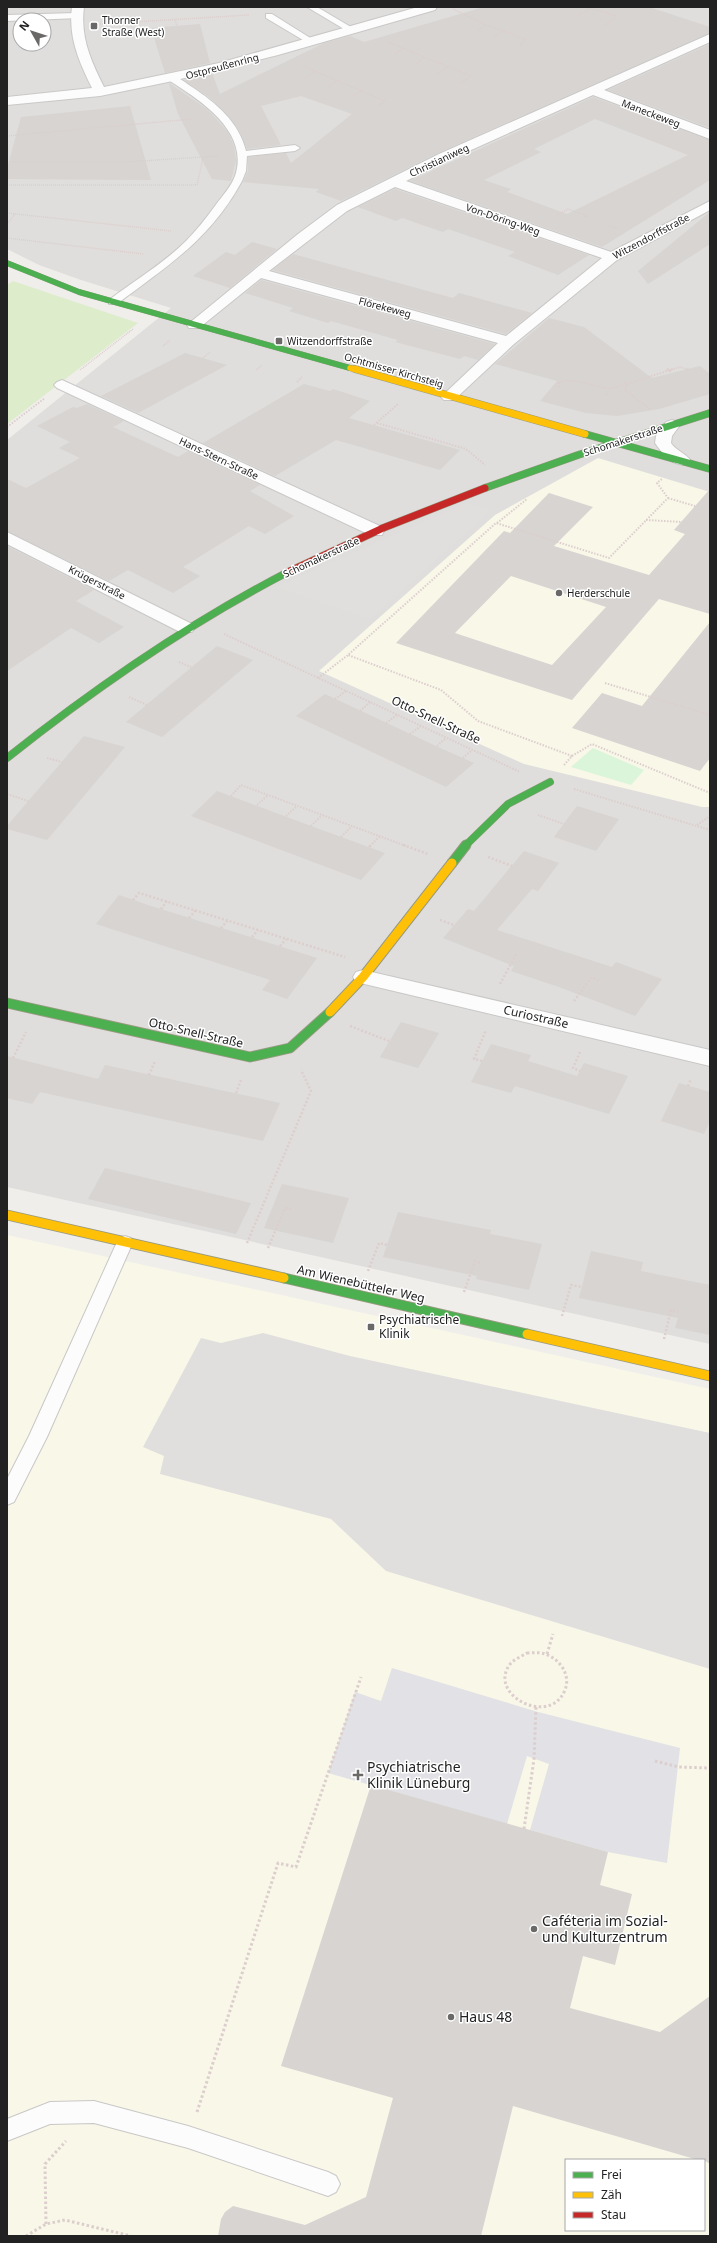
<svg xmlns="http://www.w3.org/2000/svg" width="717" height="2243" font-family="'Noto Sans',sans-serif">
	<rect width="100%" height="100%" fill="#f0eeeb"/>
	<path fill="#dfdedc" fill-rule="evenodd" d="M7,7h703v1337l-703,-157v-747l164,-132 -90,-28 -42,-15 -32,-16zM20,20h24v24h-24z"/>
	<g fill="#f8f7e8" fill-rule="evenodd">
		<polygon points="598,458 710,492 710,807 702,807 524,764 319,671 495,515"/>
		<path d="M7,1235l703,154v847h-703zM566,2160h138v70h-138z"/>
	</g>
	<polygon fill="#ddeccb" points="13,281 138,323 7,424 7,285"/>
	<polygon fill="#daf5da" points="593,748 644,770 631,785 571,767"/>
	<g fill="#e0dfde">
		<polygon points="467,503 491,511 371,619 276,587"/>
		<polygon points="263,1333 350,1356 710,1433 710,1669 386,1571 331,1519 160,1474 164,1456 143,1447 201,1338 221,1343"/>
	</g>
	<polygon fill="#e2e1e5" points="392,1668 538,1712 680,1748 667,1863 608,1852 530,1830 549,1764 527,1756 507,1824 328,1773 355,1692 381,1701"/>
	<g fill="#d7d4d2" fill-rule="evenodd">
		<polygon points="484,7 649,7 710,27 710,33 438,153 341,201 316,192 319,189 243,182 248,171 248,157 286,153 291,163 352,114 301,96 261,106 281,145 247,149 239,130 226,113 210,98 184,80 212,73 220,94 324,43 350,36 364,42"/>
		<polygon points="200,24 210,63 165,73 151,28"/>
		<polygon points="710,44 710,128 608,90"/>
		<polygon points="169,83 207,109 228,132 234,146 236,160 231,181 212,179 178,114"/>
		<path d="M593,97l117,43v40l-108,67 -192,-66zM595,119l93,36 -121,59 -60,-22 4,-3 -27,-9 57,-28 -7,-3z"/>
		<polygon points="130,106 151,180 7,179 7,169 21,117"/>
		<polygon points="395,189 589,255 558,275 508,256 515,252 448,229 443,232 402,218 396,221 358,207"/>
		<polygon points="710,212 710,244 648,284 638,271"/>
		<polygon points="252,242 277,249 230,288 193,276 226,252 235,255"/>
		<polygon points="293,254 453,298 459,293 532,313 506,334 272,270"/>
		<polygon points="261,280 495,344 478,360 464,356 460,359 395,342 398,340 331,321 328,323 289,311 293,308 245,293"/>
		<polygon points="549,318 584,327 652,378 700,366 710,374 710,394 659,409 617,416 586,413 540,401 557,381 495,364"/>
		<polygon points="185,353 227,365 138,413 101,396"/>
		<polygon points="304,384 330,391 333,389 370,401 349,418 460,450 440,470 336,440 275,476 203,443"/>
		<polygon points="87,404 124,421 113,427 178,457 188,451 260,485 250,491 294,516 265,534 249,526 183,567 200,576 173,593 128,570 109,581 7,531 7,479 26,488 80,458 59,448 70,442 37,426 73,407 77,408"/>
		<path d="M710,489v125l-51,-15 -87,101 -176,-57 108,-112 6,2 39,-40 44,14 -39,39 95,29 36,-41 -11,-4zM511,576l95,31 -54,58 -97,-32z"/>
		<polygon points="7,546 94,590 76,601 124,627 99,643 71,628 7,671"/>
		<polygon points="710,622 710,758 700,771 572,728 602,693 642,706"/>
		<polygon points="217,646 253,660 162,737 126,722"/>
		<polygon points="325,694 438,747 474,763 446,787 296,716"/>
		<polygon points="84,736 125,747 47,840 7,829 7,826"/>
		<polygon points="217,791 311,826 385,853 361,880 191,816"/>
		<polygon points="577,806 619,819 596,851 554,837"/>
		<polygon points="524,851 559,863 538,891 532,889 497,930 612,967 616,962 662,979 635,1016 559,987 511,971 514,966 443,938 468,909 474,911"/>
		<polygon points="119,895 148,905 317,958 287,999 262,990 270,980 96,924"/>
		<polygon points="401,1022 439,1033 418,1068 380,1057"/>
		<polygon points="491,1044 531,1055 528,1061 577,1076 584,1063 628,1076 609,1114 515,1086 511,1093 471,1082"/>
		<polygon points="7,1056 98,1079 105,1065 280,1103 263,1141 40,1092 32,1104 7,1098"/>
		<polygon points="679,1083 710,1092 710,1121 704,1134 661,1121"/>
		<polygon points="105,1168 251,1203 236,1234 88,1199"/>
		<polygon points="282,1184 349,1198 333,1243 264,1228"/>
		<polygon points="398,1212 491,1230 490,1234 542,1244 529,1290 476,1279 477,1276 383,1257"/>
		<polygon points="591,1251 643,1262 641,1271 710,1285 710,1335 675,1328 678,1318 579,1298"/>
		<polygon points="371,1785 608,1852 600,1885 632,1894 615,1965 583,1956 570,2008 660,2032 710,1996 710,2164 704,2160 698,2160 513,2106 481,2236 218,2236 221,2219 225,2212 233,2206 305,2225 366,2197 393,2098 281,2066"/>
	</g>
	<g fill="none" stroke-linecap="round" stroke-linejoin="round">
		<defs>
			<g id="lane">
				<polygon points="307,7 317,7 356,30 349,32"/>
				<polygon points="76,13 79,14 79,18 7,21 7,15"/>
				<polygon points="266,14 272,14 315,41 308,43 266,18"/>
				<path d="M173,76c7,2 13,7 19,11 24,16 47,35 54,64l49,-6 5,3 -5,3 -48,5 -1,15 -4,10c-32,59 -74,84 -125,123h-8v-4c26,-20 54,-36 77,-59 11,-11 20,-23 29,-35 7,-10 16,-19 20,-30 15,-44 -35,-76 -65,-95v-4z"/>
				<polygon points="125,1236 131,1238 133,1242 47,1437 14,1502 7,1505 7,1479 29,1436 117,1242 119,1238"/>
				<polygon points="94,2101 188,2126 328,2172 336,2176 340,2184 336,2192 328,2196 188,2148 94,2123 50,2124 7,2141 7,2119 50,2102"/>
			</g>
			<g id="street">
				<path d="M72,7h12c-4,30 7,54 20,80l115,-24 199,-56h19l-2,3 -157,45 -110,27 -68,14 -93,9v-8l85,-9c-13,-26 -24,-51 -20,-81z"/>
				<path d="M710,34v8l-106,48 106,40v9l-117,-44 -144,65 -43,21 205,71 99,-51v9l-93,50 -103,84 -60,56h-10l-3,-3 57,-54 -237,-65 -62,50h-10l-2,-3 111,-91 39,-29 102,-51zM395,187l207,71 -96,78 -237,-65 78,-60z"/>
				<polygon points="62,380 382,527 384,531 382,535 370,535 57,388 54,385 57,382"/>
				<path d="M672,420l6,2 2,3 -8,11 -1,7c5,8 15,10 20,18l-2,3c-16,4 -26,-10 -34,-21l1,-7 10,-14z"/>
				<polygon points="7,532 192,624 195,628 192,632 180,632 7,544"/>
				<polygon points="363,970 710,1050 710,1066 356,982 353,977 356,972"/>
			</g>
			<polyline id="fast-far2" points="7,263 79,292 350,368"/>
			<g id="fast-far1">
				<polyline points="585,434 710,469"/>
				<polyline points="485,488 578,455 710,413"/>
				<path d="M7,758c88,-70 179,-133 279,-185"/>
				<polyline points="465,846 508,804 550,782"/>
			</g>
			<g id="fast">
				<polyline points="452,863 466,845"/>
				<polyline points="7,1003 250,1057 290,1048 330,1012"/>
				<polyline points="284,1278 527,1334"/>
			</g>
			<polyline id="slow-far2" points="350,368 358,370"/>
			<polyline id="slow-far1" points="355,369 585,434"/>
			<g id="slow">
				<polyline points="330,1012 363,977 452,863"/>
				<polyline points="7,1215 284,1278"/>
				<polyline points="527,1334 710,1376"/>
			</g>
			<polyline id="jam" points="286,573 383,528 485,488"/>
		</defs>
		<use href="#lane" stroke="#c9c8c7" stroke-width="2"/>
		<use href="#street" stroke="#c9c8c7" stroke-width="2"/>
		<use href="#fast-far2" stroke="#999a82" stroke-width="6"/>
		<use href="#fast-far1" stroke="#999a82" stroke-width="8"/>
		<use href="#fast" stroke="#999a82" stroke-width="11"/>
		<use href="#slow-far2" stroke="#999a82" stroke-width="6"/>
		<use href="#slow-far1" stroke="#999a82" stroke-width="8"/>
		<use href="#slow" stroke="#999a82" stroke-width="11"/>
		<use href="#jam" stroke="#999a82" stroke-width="8"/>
		<g stroke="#dccecd" stroke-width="1.5" stroke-dasharray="1 1" stroke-linecap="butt">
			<polyline points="585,7 617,16"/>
			<polyline points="453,9 486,25 525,39 520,47"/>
			<polyline points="578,15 590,9"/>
			<polyline points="175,20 177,26"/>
			<polyline points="100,24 249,15"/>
			<polyline points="605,25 617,17"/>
			<polyline points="478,30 486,25"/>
			<polyline points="494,36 502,32"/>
			<polyline points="388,42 471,76 460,84"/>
			<polyline points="395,54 403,48"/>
			<polyline points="416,64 424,57"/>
			<polyline points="303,66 385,101"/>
			<polyline points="437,74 448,67"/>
			<polyline points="306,77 315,72"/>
			<polyline points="329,87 336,81"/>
			<polyline points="352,96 362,91"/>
			<polyline points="378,106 385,101"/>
			<polyline points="7,136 192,119"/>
			<polyline points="7,162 126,162 219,156"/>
			<polyline points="7,185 197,185 203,158"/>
			<polyline points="7,213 171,231"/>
			<polyline points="557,215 568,209 587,216 585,217"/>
			<polyline points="7,224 15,214"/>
			<polyline points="609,226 618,228"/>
			<polyline points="7,238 143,254"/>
			<polyline points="163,346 170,340"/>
			<polyline points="203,358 210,352"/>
			<polyline points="667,369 669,370"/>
			<polyline points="80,370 133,329"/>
			<polyline points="256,370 262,365"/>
			<polyline points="670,370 680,367 689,370"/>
		</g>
		<g stroke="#dccecd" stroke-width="2" stroke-dasharray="1.5 1.5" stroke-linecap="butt">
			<polyline points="667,369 671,372"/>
			<polyline points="687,369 689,370"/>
			<polyline points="297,382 302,377"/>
			<path d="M559,387v-5c27,-7 48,17 66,0"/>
			<polyline points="606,395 609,390"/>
			<polyline points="650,409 625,390 627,384 673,369"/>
			<polyline points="377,423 466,449 485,465"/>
			<polyline points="374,425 398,404"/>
			<polyline points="7,427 45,398"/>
			<polyline points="668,498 695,506"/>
			<polyline points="646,520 682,522"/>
			<polyline points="497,523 527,499"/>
			<polyline points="224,634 520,772"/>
			<polyline points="179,662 191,667"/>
			<polyline points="318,678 348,655"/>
			<polyline points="605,683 710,715"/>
			<polyline points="129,697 147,705"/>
			<polyline points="335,699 346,691"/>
			<polyline points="360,711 370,702"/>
			<polyline points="386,723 397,715"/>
			<polyline points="410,734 421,726"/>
			<polyline points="437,746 446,738"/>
			<polyline points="572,756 592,744 710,793"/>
			<polyline points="47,758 62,762"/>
			<polyline points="463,758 472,750"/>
			<polyline points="564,765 572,756 478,721 441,690 348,655 496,523 609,558 668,498 657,483 662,479"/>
			<polyline points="574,789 710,830"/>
			<polyline points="7,794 28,801"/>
			<polyline points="231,796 241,785 406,846"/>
			<polyline points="257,805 268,795"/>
			<polyline points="538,815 564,824"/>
			<polyline points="286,816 297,806"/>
			<polyline points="697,825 710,816"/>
			<polyline points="311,826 322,815"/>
			<polyline points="341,837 352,826"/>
			<polyline points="370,846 380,836"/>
		</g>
		<g stroke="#dccecd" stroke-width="2.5" stroke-dasharray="2 2" stroke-linecap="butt">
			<polyline points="403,845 428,854"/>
			<polyline points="369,847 371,845"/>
			<polyline points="488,857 512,866"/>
			<polyline points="133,900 139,893 345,957"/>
			<polyline points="161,909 167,901"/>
			<polyline points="189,918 196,910"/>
			<polyline points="440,920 454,925"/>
			<polyline points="221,928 228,920"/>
			<polyline points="252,937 258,930"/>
			<polyline points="280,946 286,939"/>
			<polyline points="500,984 517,953"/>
			<polyline points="574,1001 592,977 601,982"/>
			<polyline points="350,1026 389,1041"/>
			<polyline points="580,1052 573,1068 580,1071"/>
			<polyline points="13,1058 26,1032"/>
			<polyline points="482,1061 474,1059 486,1030"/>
			<polyline points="149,1075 155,1061"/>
			<polyline points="688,1086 691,1079"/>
			<polyline points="236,1093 241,1080"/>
			<polyline points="247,1243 311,1091 301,1070"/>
			<polyline points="268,1248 285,1208 291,1209"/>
			<polyline points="368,1271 379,1243 387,1245"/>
			<polyline points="464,1292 475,1261 481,1263"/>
			<polyline points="562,1316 571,1285 582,1287"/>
			<polyline points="664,1339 671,1310 679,1312"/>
		</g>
		<g stroke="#dccecd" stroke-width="3" stroke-dasharray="2.5 2.5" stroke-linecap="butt">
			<path d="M527,1653c6,0 13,-1 18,1 15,5 26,21 20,36 -15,38 -80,4 -54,-27 4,-4 11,-7 16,-10z"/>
			<polyline points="547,1654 553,1634"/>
			<polyline points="655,1761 679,1767 710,1768"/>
			<polyline points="524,1829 534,1759 536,1707"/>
			<polyline points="197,2112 278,1863 296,1867 361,1677"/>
			<polyline points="46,2224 45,2164 66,2141"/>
			<polyline points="26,2236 46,2224 65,2220 131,2236"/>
		</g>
		<use href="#lane" fill="#fdfcfc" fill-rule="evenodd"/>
		<use href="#street" fill="#fdfcfc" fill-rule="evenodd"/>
		<use href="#fast-far2" stroke="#4caf50" stroke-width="5.5"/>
		<use href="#fast-far1" stroke="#4caf50" stroke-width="7"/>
		<use href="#fast" stroke="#4caf50" stroke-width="9"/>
		<use href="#slow-far2" stroke="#ffc107" stroke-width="5.5"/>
		<use href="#slow-far1" stroke="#ffc107" stroke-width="7"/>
		<use href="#slow" stroke="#ffc107" stroke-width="9"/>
		<use href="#jam" stroke="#c62828" stroke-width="7"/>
	</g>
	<g fill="#6a6968" stroke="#fff" stroke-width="1.5">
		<rect x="90" y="22" width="8" height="8" rx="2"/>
		<rect x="275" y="337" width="8" height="8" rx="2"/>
		<circle cx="559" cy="593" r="4"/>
		<rect x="367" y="1323" width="8" height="8" rx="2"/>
		<path d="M356 1769h4v4h4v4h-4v4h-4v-4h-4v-4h4z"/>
		<circle cx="534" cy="1929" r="4"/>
		<circle cx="451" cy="2017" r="4"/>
	</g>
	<g text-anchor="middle" stroke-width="3" stroke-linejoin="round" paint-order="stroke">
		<g font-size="10" fill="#222" stroke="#fff" text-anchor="start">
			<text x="102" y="24">Thorner<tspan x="102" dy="12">Straße (West)</tspan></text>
			<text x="287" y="345">Witzendorffstraße</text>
			<text x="567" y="597">Herderschule</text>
		</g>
		<g font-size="10" fill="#222" stroke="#fff">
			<text transform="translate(222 66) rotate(-15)" y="4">Ostpreußenring</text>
			<text transform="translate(651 113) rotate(21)" y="4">Maneckeweg</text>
			<text transform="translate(439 160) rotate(-25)" y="4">Christianiweg</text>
			<text transform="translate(503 219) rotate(19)" y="4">Von-Döring-Weg</text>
			<text transform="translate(651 236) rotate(-28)" y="4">Witzendorffstraße</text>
			<text transform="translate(385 307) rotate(15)" y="4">Flörekeweg</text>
			<text transform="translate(394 370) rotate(16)" y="4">Ochtmisser Kirchsteig</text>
			<text transform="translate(623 440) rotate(-18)" y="4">Schomakerstraße</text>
			<text transform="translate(219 458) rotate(25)" y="4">Hans-Stern-Straße</text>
			<text transform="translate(321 557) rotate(-25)" y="4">Schomakerstraße</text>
			<text transform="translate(97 582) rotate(27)" y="4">Krügerstraße</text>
		</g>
		<g font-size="12" fill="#222" stroke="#fff">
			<text transform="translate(436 720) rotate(25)" y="4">Otto-Snell-Straße</text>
			<text transform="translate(536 1017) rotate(13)" y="4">Curiostraße</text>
			<text transform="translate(196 1033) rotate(13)" y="4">Otto-Snell-Straße</text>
			<text transform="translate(361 1284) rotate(13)" y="4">Am Wienebütteler Weg</text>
		</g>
		<g font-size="12" fill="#222" stroke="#fff" text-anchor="start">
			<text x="379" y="1324">Psychiatrische<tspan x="379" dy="14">Klinik</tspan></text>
		</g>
		<g font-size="14" fill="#222" stroke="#fff" text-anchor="start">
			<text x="367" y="1772">Psychiatrische<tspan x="367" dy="16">Klinik Lüneburg</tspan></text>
			<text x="542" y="1926">Caféteria im Sozial-<tspan x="542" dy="16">und Kulturzentrum</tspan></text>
			<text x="459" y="2022">Haus 48</text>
		</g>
	</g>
	<rect width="717" height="2243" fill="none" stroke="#222222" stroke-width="16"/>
	<rect x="565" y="2159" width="140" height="72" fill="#ffffff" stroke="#a7a7a7"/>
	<rect x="573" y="2172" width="20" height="6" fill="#4caf50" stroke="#a7a7a7"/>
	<text x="601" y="2179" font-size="12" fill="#222222">Frei</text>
	<rect x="573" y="2192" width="20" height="6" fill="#ffc107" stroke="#a7a7a7"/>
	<text x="601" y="2199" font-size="12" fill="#222222">Zäh</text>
	<rect x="573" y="2212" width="20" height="6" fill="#c62828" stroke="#a7a7a7"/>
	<text x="601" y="2219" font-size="12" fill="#222222">Stau</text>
	<g transform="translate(32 32) rotate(309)"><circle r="19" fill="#ffffff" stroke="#a7a7a7"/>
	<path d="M0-3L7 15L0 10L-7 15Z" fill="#6a6968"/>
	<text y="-6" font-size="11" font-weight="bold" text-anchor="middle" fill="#222222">N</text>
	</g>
</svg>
